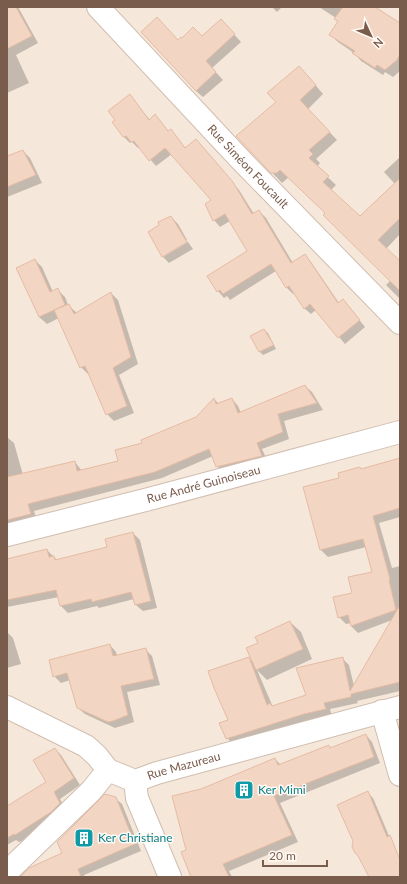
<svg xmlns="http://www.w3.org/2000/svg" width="407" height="884" font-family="Lato,sans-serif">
	<rect width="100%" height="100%" fill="#fdf6ec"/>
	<rect fill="#f5e8da" x="7" y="7" width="393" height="870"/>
	<g fill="#0003">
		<polygon points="7,7 18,7 38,43 16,55 29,83 7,93"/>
		<polygon points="272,7 282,7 277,12"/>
		<polygon points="319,7 374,7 400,24 400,71 393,77 385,72 383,75 361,61 354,53 338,42 331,35 338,22 336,18"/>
		<polygon points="221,20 241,42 212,68 223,80 203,97 196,91 178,41 202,37"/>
		<polygon points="307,75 323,94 308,109 337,140 316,159 320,163 317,167 336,185 331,190 360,218 395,184 384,172 400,157 400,234 386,249 400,263 400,299 386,285 391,280 327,213 289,177 282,183 240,139"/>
		<polygon points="130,96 150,120 155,115 169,132 171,130 177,137 186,149 205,150 239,190 254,214 259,211 266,218 293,263 305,255 311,262 339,303 349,307 365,327 345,344 316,310 311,314 304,308 295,293 293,294 286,287 276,271 230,300 227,296 224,298 218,291 248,251 230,221 220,227 214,220 212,201 172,154 156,166 140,148 138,148 132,142 130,143 124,137 114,122"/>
		<polygon points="23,151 30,158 42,183 7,197 7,158"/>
		<polygon points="171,217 178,224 187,240 163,255 163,257 163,256"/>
		<polygon points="188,242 193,249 169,263 163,257"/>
		<polygon points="35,260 42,267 53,292 58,290 65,297 68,305 77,313 111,293 118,300 138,364 119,375 134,413 114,421 107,414 89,374 88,374 81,367 59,318 47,324 39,317"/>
		<polygon points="264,330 268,333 276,349 263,355 259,351"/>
		<polygon points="305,386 312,392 323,410 284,421 289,439 262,449 268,462 224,473 217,466 213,456 162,478 34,511 37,520 7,528 7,437 14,443 23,475 75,462 82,471 119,462 144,444 196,418 214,399 219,404 232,399 238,406 241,413"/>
		<polygon points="400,458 400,517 379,523 392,568 400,566 400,691 357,701 358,703 330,709 332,716 234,745 227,738 230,720 249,658 253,662 259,643 290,622 301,632 312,659 267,680 257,670 273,707 307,695 342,658 349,665 354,686 392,620 358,633 351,626 351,623 346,624 339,617 353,593 374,573 366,547 328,557 321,550 304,488 340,479 360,468 362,470"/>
		<polygon points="133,533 140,540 157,608 143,611 136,605 134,599 99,608 97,606 68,613 61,606 59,597 7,607 7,560 47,550 57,560 108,548"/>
		<polygon points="7,632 13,638 21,664 7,668"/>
		<polygon points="110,645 116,652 117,656 145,649 152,656 160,685 127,692 134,722 115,728 85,714 78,708 70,680 61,683 54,676"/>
		<polygon points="366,735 372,742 380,763 280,803 298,842 229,871 232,877 192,877 202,789 275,759 281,765 328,746 331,748"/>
		<polygon points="55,749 61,755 80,785 60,799 66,810 58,818 22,841 19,842 16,840 7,845 7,807 48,783"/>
		<polygon points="367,792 373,798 400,862 400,877 370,877"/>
		<polygon points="115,798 122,804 141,851 84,875 84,877 35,877 63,854"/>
	</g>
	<g fill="#f3d5c3" stroke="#e6bba3">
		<polygon points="7,7 16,7 32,36 7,49"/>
		<polygon points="343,7 375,7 400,23 400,54 397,60 385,70 377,65 375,68 352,53 355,51 329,35 338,21 334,19"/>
		<polygon points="157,17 178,40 181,37 182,38 193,27 202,36 221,19 235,34 206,61 216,72 196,91 141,32"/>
		<polygon points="299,66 316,85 300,100 330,132 309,150 313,154 309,158 329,176 323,182 360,216 400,178 400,218 378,240 400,261 400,291 323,215 325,213 280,170 277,173 271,173 236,136 276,102 267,93"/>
		<polygon points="130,94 149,120 155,114 168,131 171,129 185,148 196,139 233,182 252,214 259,210 291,263 305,254 338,303 343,299 360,320 338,338 310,304 304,309 289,286 286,288 271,264 223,294 220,290 217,292 207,276 247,251 225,214 213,221 205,204 211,200 165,148 149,161 134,141 131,142 126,136 123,137 112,122 115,120 108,111"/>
		<polygon points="23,150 36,175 7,187 7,156"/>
		<polygon points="171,216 187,242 162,257 148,232 159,225 158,222"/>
		<polygon points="35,259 50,292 58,288 65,305 39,317 16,268"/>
		<polygon points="111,292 131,357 113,368 127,406 106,415 85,366 80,368 54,310 69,304 74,314"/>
		<polygon points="264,329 274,345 259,352 250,336"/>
		<polygon points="305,385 317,403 278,414 283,432 257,443 262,456 216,467 209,449 155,472 28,504 31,514 7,520 7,477 75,461 77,471 118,461 115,450 142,443 141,440 196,417 214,398 216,404 232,398 238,413"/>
		<polygon points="400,458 400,508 373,516 390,579 389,580 396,610 351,626 348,615 338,618 333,597 352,593 348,577 372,572 363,539 320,550 303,487 339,478 338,473 360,467 361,469"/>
		<polygon points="133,532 151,601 135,605 131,592 92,602 91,599 60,606 56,590 7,600 7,559 47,549 49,557 54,556 55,560 107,547 105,539"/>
		<polygon points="400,605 400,682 351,694 351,697 324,703 326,709 304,714 226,739 219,723 228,720 214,688 208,671 249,657 267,705 270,703 272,706 306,695 296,668 343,657 350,691"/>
		<polygon points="290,621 303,649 256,670 246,648 258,643 255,637"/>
		<polygon points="110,644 113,656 146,648 154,679 121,686 128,715 113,721 108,722 77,708 67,673 53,677 49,660"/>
		<polygon points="366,734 374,757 274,796 292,835 223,864 229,877 191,877 181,852 186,850 172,796 201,789 275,758 278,765 329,745 330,748"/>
		<polygon points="55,748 74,778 54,792 60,803 51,812 15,835 14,834 7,838 7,806 46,782 33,760"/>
		<polygon points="368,791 387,837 390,835 400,860 400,877 369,877 358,856 355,853 352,847 353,841 337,805"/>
		<polygon points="105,794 116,797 135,844 78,869 81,877 20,877 29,868 62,853 57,842"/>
	</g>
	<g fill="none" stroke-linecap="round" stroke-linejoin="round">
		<defs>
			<g id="minor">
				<path id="s1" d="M98,7l141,151 161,165"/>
				<path id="s2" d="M7,535l146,-37 247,-66"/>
				<polyline points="7,707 86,746 97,756 108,770"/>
				<polyline points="382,711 400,775"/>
				<polyline points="135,781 137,798 170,877"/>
				<path id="s3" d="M7,872l84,-81 17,-21 27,11 22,-8 243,-66"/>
			</g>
		</defs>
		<use href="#minor" stroke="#d1beb0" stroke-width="24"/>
		<use href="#minor" stroke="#fff" stroke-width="22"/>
	</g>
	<defs>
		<symbol id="building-square" viewBox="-11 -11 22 22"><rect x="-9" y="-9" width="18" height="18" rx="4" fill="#0f9aa8" stroke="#fffaf3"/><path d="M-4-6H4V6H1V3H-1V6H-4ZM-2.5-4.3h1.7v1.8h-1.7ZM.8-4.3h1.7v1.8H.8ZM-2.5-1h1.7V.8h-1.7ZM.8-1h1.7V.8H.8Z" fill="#fff"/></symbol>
	</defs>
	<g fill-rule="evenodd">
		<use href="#building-square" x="233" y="779" width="22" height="22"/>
		<use href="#building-square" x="73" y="827" width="22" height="22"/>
	</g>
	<g text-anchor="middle" stroke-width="3" stroke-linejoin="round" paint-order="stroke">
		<g font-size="12" fill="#7a5c4d" stroke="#fffaf3">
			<text dy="4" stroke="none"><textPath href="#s1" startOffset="219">Rue Siméon Foucault</textPath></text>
			<text dy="4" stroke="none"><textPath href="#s2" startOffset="203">Rue André Guinoiseau</textPath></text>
			<text dy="4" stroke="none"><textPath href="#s3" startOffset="224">Rue Mazureau</textPath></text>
		</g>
		<g font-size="12" fill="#0d838f" stroke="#fffaf3" text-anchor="start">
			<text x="258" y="794">Ker Mimi</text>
			<text x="98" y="842">Ker Christiane</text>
		</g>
	</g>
	<rect width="407" height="884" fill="none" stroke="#7a5c4d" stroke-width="16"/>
	<g transform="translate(371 36) rotate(134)" stroke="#fffaf3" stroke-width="3" paint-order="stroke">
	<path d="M0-3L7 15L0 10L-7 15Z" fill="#7a5c4d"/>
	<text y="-6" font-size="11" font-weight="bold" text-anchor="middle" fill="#7a5c4d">N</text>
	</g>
	<path d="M263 860v6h64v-6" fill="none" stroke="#7a5c4d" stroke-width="2"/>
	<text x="269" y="860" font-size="12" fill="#7a5c4d" stroke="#fffaf3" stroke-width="3" paint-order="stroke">20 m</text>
</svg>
